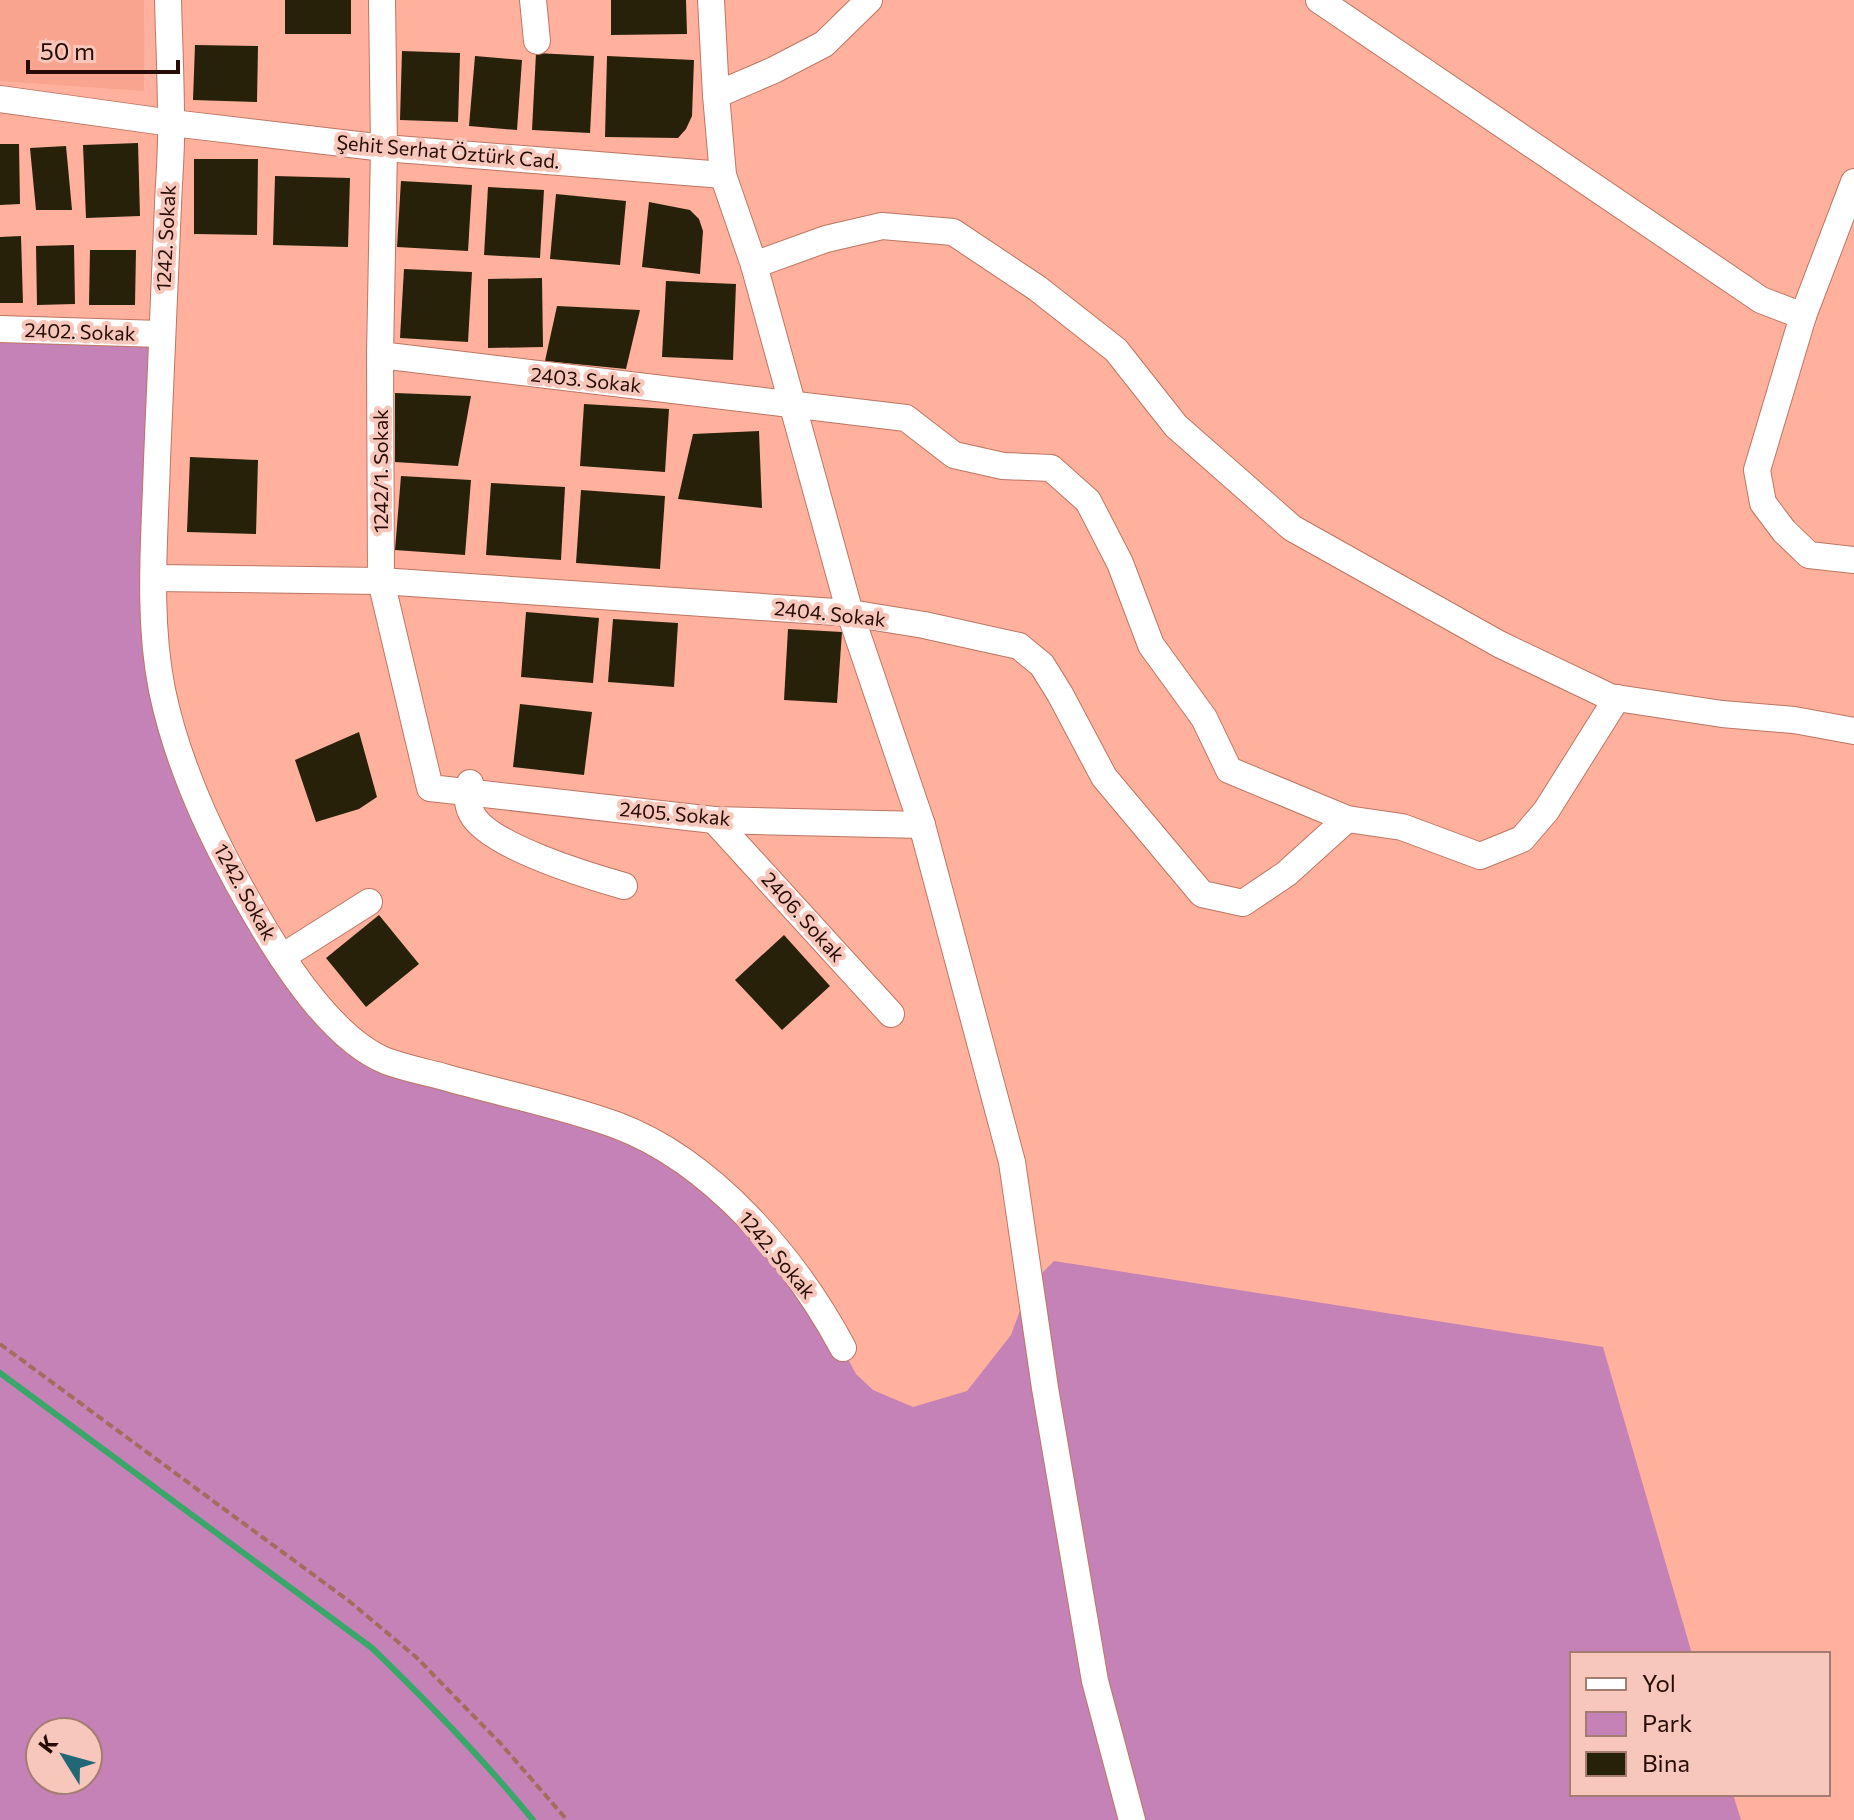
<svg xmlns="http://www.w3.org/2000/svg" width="1854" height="1820" font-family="Commissioner,sans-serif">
	<rect width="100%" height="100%" fill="#ffb19d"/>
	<polygon fill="#f9a48f" points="0,0 144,0 144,91 0,81"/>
	<path fill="#c482b6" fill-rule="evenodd" d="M0,329l161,5 -7,276 48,201 144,223 269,91 98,59 110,128 33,62 17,16 40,17 54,-16 44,-56 18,-49 25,-25 549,86 89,307h-120v140h161l8,26h-1741zM40,1732h48v48h-48z"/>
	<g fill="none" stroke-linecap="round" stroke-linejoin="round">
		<path stroke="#3aa76a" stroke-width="6" d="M0,1373l372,275c57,55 111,111 161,172"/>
	</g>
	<g fill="#27210a">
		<rect x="285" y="0" width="66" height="34"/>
		<polygon points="611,0 686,0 687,34 611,35"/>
		<polygon points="195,45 258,46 257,102 193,100"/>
		<polygon points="402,51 460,53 458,122 400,120"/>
		<polygon points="536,53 594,56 590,133 532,130"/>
		<polygon points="475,56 522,60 517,130 469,126"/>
		<polygon points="607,56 694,60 692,116 686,129 678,138 605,137"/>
		<polygon points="138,143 140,216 86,218 83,145"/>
		<polygon points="0,144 19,144 20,204 0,205"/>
		<polygon points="66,146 72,210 36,210 30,148"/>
		<polygon points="194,159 258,159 257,235 194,234"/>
		<polygon points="275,176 350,178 348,247 273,245"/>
		<polygon points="401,181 472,185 468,251 397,247"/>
		<polygon points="488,187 544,190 540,258 484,255"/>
		<polygon points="556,194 626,201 620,265 550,259"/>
		<polygon points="649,202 690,210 699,219 703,231 700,274 642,267"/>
		<polygon points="21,236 23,303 0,303 0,237"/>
		<polygon points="74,245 75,304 37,305 36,246"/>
		<polygon points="90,250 136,250 135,305 89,305"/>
		<polygon points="404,269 472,272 468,342 400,338"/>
		<polygon points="542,278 543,347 488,348 488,279"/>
		<polygon points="666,281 736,284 733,360 662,357"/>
		<polygon points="557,306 640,310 626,369 545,361"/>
		<polygon points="395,393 471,396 458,466 395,462"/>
		<polygon points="584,404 669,409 665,472 580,466"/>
		<polygon points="759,431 762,508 678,499 693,434"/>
		<polygon points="190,457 258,460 256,534 187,532"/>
		<polygon points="401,476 471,480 465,555 395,550"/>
		<polygon points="491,483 565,487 561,560 486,555"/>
		<polygon points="581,490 665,496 660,569 576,563"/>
		<polygon points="526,612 599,618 593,683 521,677"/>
		<polygon points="613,619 678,623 674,687 608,682"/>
		<polygon points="788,629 842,632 837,703 784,700"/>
		<polygon points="520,704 592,712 584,775 513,767"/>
		<polygon points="359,732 377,797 359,809 316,822 295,760"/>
		<polygon points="379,915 419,964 366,1007 326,958"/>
		<polygon points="784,935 830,986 782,1030 735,980"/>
	</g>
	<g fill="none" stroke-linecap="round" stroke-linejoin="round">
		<defs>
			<g id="minor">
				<path d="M168,0c1,40 3,80 3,119 1,29 -2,57 -3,86 -4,85 -8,170 -11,255 -2,75 -10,155 5,230 18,86 59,167 104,242 27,44 71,109 120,129 19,7 39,11 58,16 56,16 118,28 172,48 97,36 180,135 227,223"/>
				<polyline points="382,0 384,148 380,355 381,581 430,788 714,820 922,825"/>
				<polyline points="533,0 537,41"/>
				<polyline points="711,0 716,95 723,175 754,265 850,613 922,825 1012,1162 1045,1388 1095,1681 1132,1820"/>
				<polyline points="1319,0 1761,300 1803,316"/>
				<polyline points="716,95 774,70 824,44 869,0"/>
				<polyline points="0,99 172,123 384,148 723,175"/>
				<polyline points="1854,182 1803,316 1757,470 1763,503 1784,531 1809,555 1854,560"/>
				<polyline points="754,265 826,239 882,226 953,232 1037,288 1116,350 1176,426 1292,528 1499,644 1610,697 1722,714 1794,720 1854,731"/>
				<polyline points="0,329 161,334"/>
				<polyline points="380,355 906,418 954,455 1003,466 1051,468 1088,501 1120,563 1151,645 1204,718 1229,770 1347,819 1402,827 1480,856 1522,839 1546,811 1617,698"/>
				<polyline points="154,578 381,581 850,613 924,625 1019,646 1042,665 1060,694 1104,777 1202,894 1243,903 1286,874 1347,819"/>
				<path d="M470,783c-3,11 -4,21 2,31 16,32 117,62 152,72"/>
				<polyline points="714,820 891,1014"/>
				<polyline points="282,957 369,902"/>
			</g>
		</defs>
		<use href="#minor" stroke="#be7562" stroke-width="28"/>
		<polyline stroke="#a56c5e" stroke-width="4" stroke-dasharray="8 4" stroke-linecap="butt" points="0,1344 349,1601 416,1657 501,1744 567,1820"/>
		<use href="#minor" stroke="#fff" stroke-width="26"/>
	</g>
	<g text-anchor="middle" stroke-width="8" stroke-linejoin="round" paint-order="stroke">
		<g font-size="20" fill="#270b05" stroke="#f8c7bb">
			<text transform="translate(448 152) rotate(5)" y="7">Şehit Serhat Öztürk Cad.</text>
			<text transform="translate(166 238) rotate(-87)" y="7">1242. Sokak</text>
			<text transform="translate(80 332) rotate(2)" y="7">2402. Sokak</text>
			<text transform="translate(586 380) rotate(6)" y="7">2403. Sokak</text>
			<text transform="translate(381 471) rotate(-90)" y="7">1242/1. Sokak</text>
			<text transform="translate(830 614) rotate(6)" y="7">2404. Sokak</text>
			<text transform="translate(675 814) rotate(5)" y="7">2405. Sokak</text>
			<text transform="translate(245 892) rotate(61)" y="7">1242. Sokak</text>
			<text transform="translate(803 917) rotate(48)" y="7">2406. Sokak</text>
			<text transform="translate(777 1255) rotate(50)" y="7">1242. Sokak</text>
		</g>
	</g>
	<rect x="1570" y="1652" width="260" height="144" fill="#f8c7bb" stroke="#a47c72" stroke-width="2"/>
	<rect x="1586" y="1678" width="40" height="12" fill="#ffffff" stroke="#a47c72" stroke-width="2"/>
	<text x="1642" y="1692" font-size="24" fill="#270b05">Yol</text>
	<rect x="1586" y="1712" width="40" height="24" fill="#c482b6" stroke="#a47c72" stroke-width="2"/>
	<text x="1642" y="1732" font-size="24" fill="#270b05">Park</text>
	<rect x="1586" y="1752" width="40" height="24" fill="#27210a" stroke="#a47c72" stroke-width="2"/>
	<text x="1642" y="1772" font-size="24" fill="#270b05">Bina</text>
	<g transform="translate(64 1756) rotate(307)"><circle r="38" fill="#f8c7bb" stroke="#a47c72" stroke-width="2"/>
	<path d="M0-6L14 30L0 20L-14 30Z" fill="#216776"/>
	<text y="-12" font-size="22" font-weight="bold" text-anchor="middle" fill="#270b05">K</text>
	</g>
	<path d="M28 60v12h150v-12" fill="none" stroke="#270b05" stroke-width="4"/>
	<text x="40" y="60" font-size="24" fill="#270b05" stroke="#f8c7bb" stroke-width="6" paint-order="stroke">50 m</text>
</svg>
